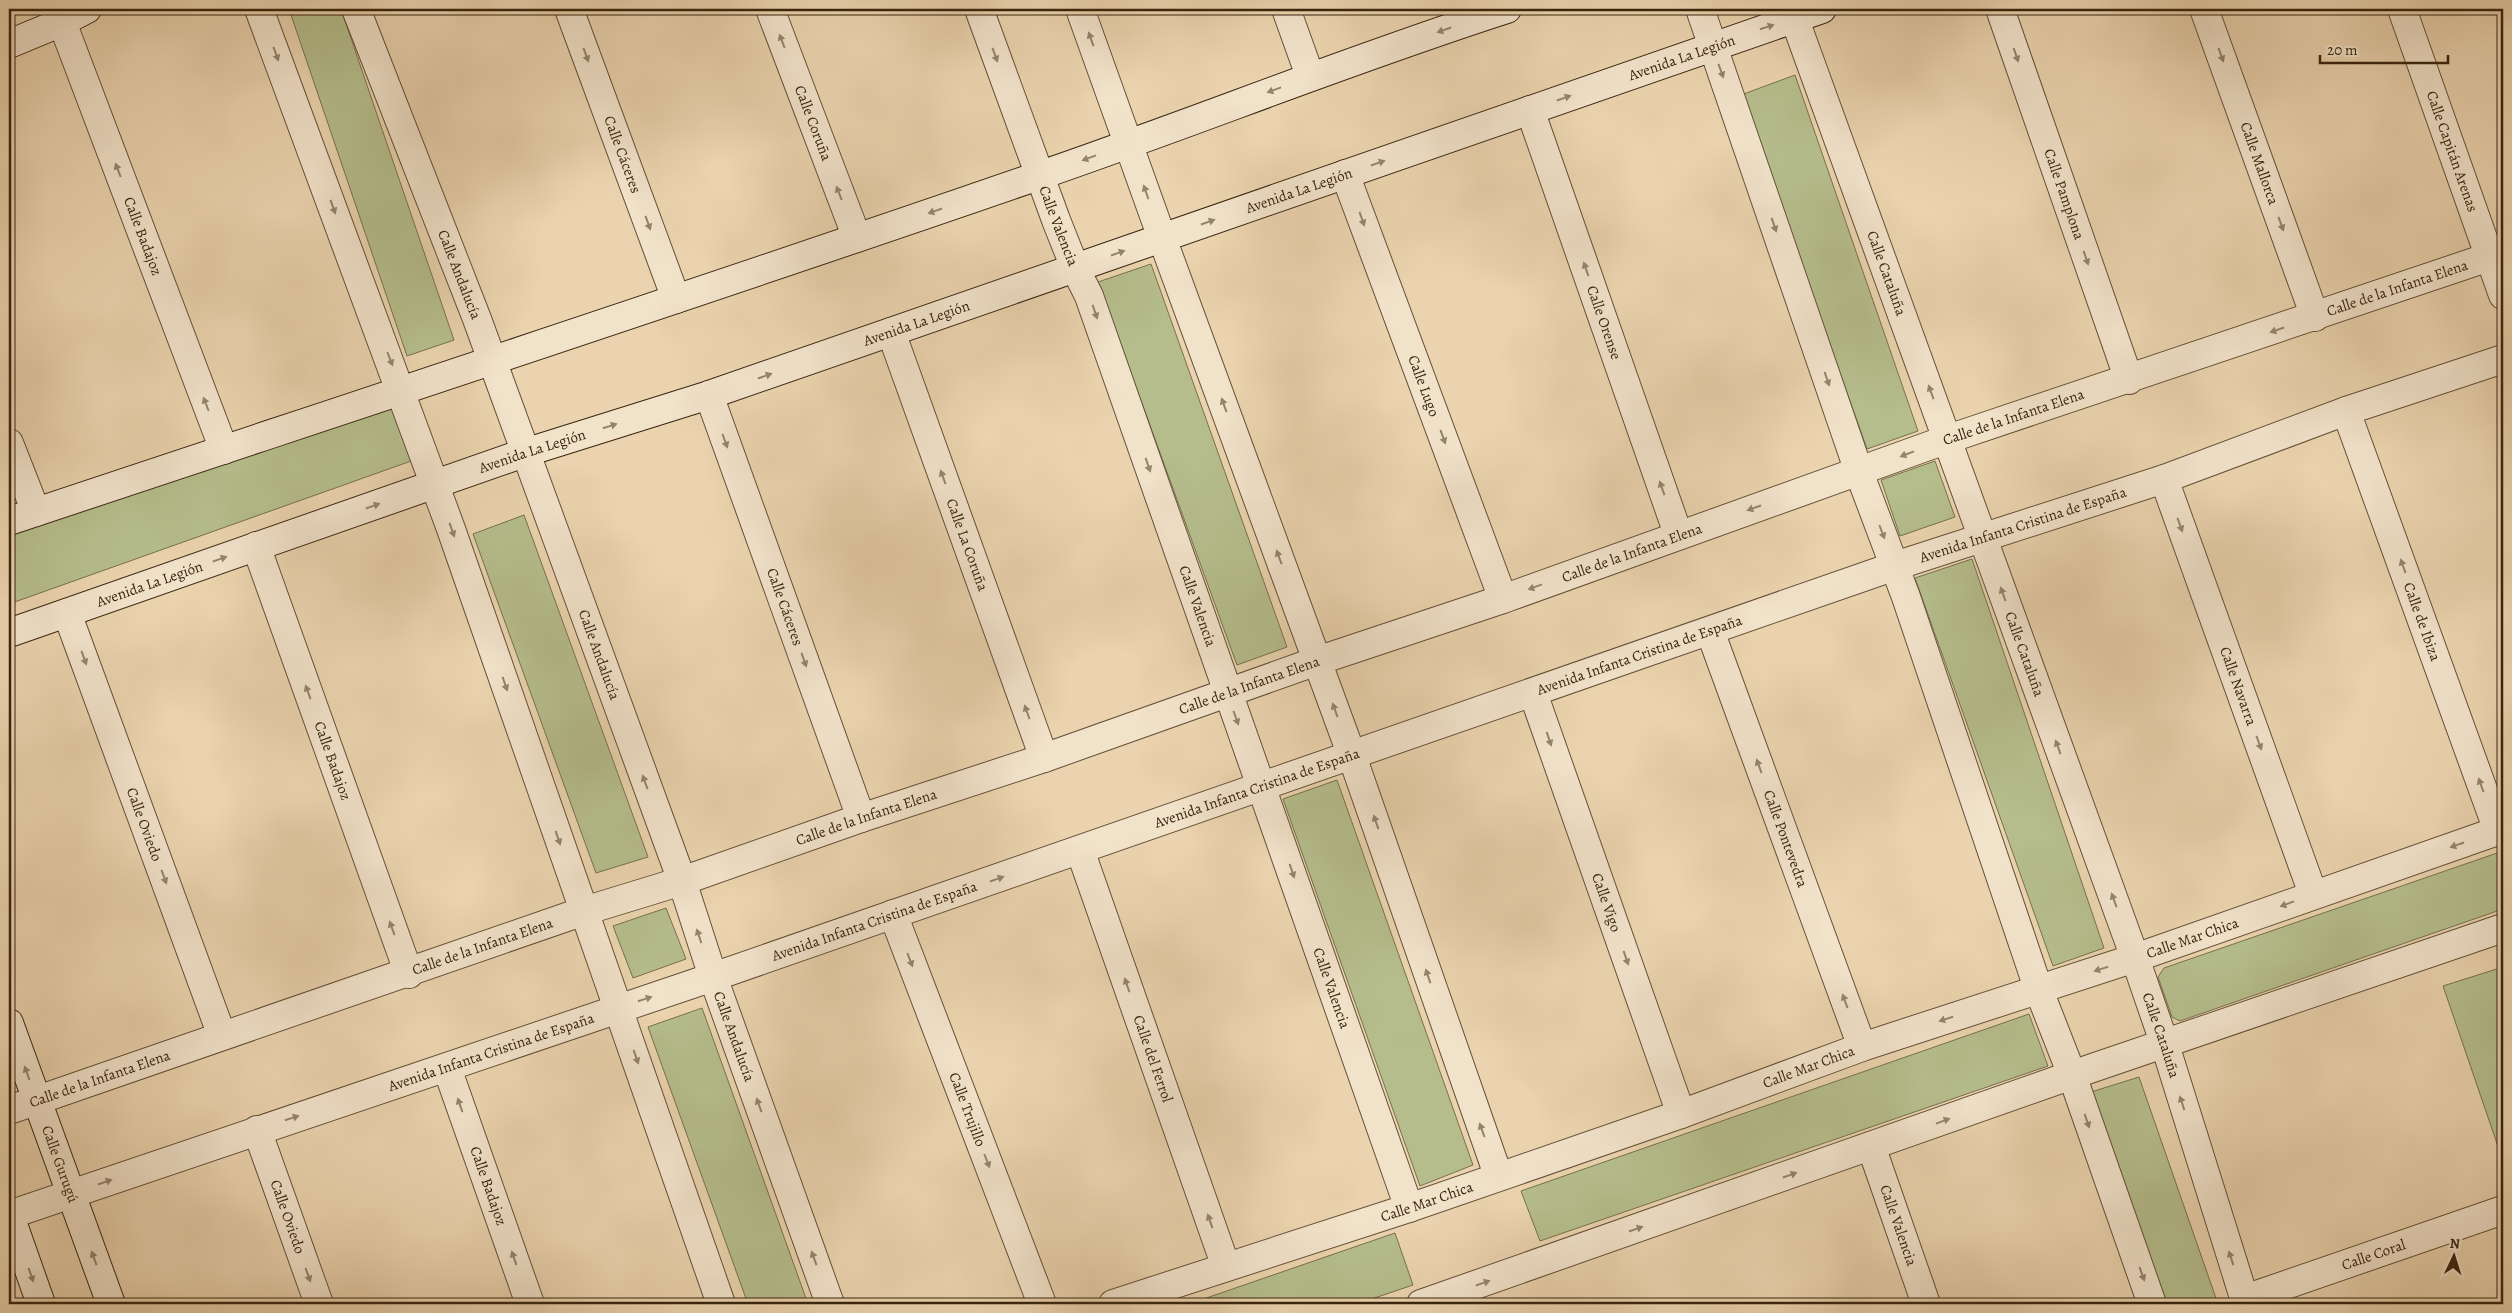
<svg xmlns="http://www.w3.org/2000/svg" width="2512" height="1313" font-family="Alegreya,serif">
	<rect width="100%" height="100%" fill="#ead3ae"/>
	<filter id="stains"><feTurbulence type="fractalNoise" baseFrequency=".004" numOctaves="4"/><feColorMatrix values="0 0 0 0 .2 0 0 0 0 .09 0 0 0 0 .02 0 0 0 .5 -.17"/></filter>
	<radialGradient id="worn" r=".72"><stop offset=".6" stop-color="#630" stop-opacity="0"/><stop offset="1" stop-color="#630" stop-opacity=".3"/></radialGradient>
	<g fill="#b5bd8c" stroke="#76714e">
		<polygon points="289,9 341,9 454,340 407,356"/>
		<polygon points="1795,75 1918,431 1867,449 1741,95"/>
		<polygon points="1151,264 1287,647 1237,665 1098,282"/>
		<polygon points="393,404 414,460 9,604 9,536"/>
		<polygon points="1935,461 1955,517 1900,536 1881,480"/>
		<polygon points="524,515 648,857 596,873 473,534"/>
		<polygon points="1972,559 2104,948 2053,966 1915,578"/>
		<polygon points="1337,780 1473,1165 1420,1186 1283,799"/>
		<polygon points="2503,851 2503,909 2180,1021 2172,1017 2158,977 2164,968"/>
		<polygon points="666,908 686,959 633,978 613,926"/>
		<polygon points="2500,968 2503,975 2503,1161 2443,986"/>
		<polygon points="702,1008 808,1304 748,1304 648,1027"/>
		<polygon points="2029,1014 2048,1066 1540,1241 1521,1191"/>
		<polygon points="2139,1077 2218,1304 2165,1304 2091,1092"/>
		<polygon points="1395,1233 1413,1285 1357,1304 1189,1304"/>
	</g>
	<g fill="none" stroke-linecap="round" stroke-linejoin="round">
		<defs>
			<g id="street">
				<polyline points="259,9 451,529 721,1304"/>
				<path id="s1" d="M356,9l121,310 205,562 31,96 117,327"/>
				<path id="s2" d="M569,9l107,290"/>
				<path id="s3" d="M770,9l87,229"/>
				<path id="s4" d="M979,9l77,211 19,48 14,28 320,912"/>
				<polyline points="1080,9 1162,238 1352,756 1498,1175"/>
				<polyline points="1286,9 1310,76"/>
				<polyline points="1700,9 1859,472 1906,597 2038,988 2072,1075 2152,1304"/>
				<path id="s5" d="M1791,9l344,949 30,87 81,259"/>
				<path id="s6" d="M2000,9l129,371"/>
				<path id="s7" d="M2204,9l111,308"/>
				<path id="s8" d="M2402,9l101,286"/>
				<path id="s9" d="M62,22l162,428"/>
				<path id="s10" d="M1530,110l148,424"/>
				<path id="s11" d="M1345,174l158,425"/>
				<path id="s12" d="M891,332l153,426"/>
				<path id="s13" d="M709,395l152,423"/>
				<path id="s14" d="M2346,411l152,420"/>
				<polyline points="9,443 36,512"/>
				<path id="s15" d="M2164,479l149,415"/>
				<path id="s16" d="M256,546l153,428"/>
				<path id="s17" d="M67,613l155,423"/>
				<path id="s18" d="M1710,631l152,416"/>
				<path id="s19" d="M1533,693l148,421"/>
				<path id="s20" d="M1080,850l146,417"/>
				<path id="s21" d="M893,914l149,390"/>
				<path id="s22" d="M447,1068l83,236"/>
				<path id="s23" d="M9,1110l575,-199 98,-30 179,-63 183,-60 273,-97 186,-62 445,-160 541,-182"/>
				<path id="s24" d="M257,1130l62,174"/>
				<path id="s25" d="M1871,1146l55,158"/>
				<path id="s26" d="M9,1215l704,-238 1182,-411 269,-87 182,-68 157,-52"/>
				<path id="s27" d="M2245,1299l258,-89"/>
				<path id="s28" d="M1113,1304l296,-96 272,-94 181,-67 273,-89 368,-129"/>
				<polyline points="1421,1304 2072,1075 2503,928"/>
			</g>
			<g id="secondary">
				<polyline points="9,44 62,22 87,9"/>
				<path d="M9,521c342,-114 685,-226 1026,-344 158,-54 313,-117 472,-168"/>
				<path id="s29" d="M9,633l515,-180 185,-58 1113,-386"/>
				<path id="s30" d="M9,1023l102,281"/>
				<polyline points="9,1213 41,1304"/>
			</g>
		</defs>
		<use href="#street" stroke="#645037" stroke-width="30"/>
		<use href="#secondary" stroke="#38250f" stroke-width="30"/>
		<use href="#street" stroke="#f1e2ca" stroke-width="28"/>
		<use href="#secondary" stroke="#f1e2ca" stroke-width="28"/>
	</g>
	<defs><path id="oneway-solid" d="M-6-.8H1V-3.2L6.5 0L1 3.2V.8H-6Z" transform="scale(1.25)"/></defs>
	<g fill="#94846c">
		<use href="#oneway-solid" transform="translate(1767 27) rotate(-18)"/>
		<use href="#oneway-solid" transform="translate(1444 30) rotate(161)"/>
		<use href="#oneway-solid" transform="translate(1091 39) rotate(-110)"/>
		<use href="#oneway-solid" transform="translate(782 41) rotate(-111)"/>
		<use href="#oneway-solid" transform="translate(276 54) rotate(70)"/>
		<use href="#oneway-solid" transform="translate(586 55) rotate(70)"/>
		<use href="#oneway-solid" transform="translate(995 55) rotate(70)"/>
		<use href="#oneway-solid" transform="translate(2016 55) rotate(71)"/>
		<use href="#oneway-solid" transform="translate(2221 55) rotate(70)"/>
		<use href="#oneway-solid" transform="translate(1721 71) rotate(70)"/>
		<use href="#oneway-solid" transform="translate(1274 90) rotate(160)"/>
		<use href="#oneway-solid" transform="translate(1564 98) rotate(-19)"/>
		<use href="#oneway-solid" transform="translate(1089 158) rotate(160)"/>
		<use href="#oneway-solid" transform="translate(1378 163) rotate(-19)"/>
		<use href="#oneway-solid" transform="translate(118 170) rotate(-111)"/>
		<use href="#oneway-solid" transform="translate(1146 192) rotate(-109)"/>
		<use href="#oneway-solid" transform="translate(839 193) rotate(-111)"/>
		<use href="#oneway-solid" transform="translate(333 207) rotate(70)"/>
		<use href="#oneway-solid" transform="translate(935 211) rotate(161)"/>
		<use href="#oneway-solid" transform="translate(1362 219) rotate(70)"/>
		<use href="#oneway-solid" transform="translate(1208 222) rotate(-19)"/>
		<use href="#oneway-solid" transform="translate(648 223) rotate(70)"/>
		<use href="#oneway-solid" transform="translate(2281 224) rotate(70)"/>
		<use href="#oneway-solid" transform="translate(1774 225) rotate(71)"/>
		<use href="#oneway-solid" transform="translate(1118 253) rotate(-19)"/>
		<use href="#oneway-solid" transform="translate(2086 258) rotate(71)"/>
		<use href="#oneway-solid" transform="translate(1586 269) rotate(-109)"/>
		<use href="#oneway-solid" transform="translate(1095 312) rotate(71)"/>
		<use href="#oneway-solid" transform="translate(2277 330) rotate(161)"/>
		<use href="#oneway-solid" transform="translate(390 359) rotate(69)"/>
		<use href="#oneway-solid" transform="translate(765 376) rotate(-19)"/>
		<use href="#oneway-solid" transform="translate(1827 379) rotate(71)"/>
		<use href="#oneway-solid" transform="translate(1931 392) rotate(-110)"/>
		<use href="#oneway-solid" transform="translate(206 404) rotate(-111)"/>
		<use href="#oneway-solid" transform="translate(1224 405) rotate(-110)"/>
		<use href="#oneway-solid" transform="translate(610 426) rotate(-17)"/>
		<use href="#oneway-solid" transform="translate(1443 437) rotate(70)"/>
		<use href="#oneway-solid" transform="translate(725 441) rotate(70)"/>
		<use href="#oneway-solid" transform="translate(1907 454) rotate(159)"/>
		<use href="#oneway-solid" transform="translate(1148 465) rotate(71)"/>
		<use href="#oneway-solid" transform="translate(943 477) rotate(-110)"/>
		<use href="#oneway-solid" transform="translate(1662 488) rotate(-109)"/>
		<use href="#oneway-solid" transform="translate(373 506) rotate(-19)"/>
		<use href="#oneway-solid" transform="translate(1754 508) rotate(161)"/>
		<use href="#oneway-solid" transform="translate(2180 525) rotate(70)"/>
		<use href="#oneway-solid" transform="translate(452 530) rotate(70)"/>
		<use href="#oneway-solid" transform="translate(1882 532) rotate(69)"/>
		<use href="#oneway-solid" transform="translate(1279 557) rotate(-110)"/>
		<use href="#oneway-solid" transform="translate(220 559) rotate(-19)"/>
		<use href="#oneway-solid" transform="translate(2403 566) rotate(-110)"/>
		<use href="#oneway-solid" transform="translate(1535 587) rotate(160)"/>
		<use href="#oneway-solid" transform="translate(2003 594) rotate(-110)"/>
		<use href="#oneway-solid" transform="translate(84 658) rotate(70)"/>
		<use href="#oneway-solid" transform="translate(804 660) rotate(70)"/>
		<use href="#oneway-solid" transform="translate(505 684) rotate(71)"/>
		<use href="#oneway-solid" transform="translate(308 692) rotate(-110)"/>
		<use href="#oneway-solid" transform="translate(1335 710) rotate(-110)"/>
		<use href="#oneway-solid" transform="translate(1027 712) rotate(-110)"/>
		<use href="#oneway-solid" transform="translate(1236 718) rotate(70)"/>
		<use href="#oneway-solid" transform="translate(1549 739) rotate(71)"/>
		<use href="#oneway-solid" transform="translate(2259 743) rotate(70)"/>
		<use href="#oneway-solid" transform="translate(2058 747) rotate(-110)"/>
		<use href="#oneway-solid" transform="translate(1759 766) rotate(-110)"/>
		<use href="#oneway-solid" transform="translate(645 782) rotate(-110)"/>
		<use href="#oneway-solid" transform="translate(2481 785) rotate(-110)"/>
		<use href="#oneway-solid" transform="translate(1376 822) rotate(-109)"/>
		<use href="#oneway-solid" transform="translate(558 838) rotate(71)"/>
		<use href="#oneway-solid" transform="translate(2457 845) rotate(161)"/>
		<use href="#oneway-solid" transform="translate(1292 871) rotate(71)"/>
		<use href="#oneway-solid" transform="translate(164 877) rotate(70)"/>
		<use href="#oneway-solid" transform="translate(997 879) rotate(-19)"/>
		<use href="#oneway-solid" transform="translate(2114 900) rotate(-110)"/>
		<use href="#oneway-solid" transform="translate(2287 904) rotate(160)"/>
		<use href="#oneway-solid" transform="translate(392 928) rotate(-110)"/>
		<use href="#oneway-solid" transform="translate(699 936) rotate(-108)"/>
		<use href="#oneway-solid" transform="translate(1626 958) rotate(71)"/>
		<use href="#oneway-solid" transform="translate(910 960) rotate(69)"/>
		<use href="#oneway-solid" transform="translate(2101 969) rotate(163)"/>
		<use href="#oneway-solid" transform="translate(1428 976) rotate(-109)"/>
		<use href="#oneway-solid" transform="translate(1127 985) rotate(-109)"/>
		<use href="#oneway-solid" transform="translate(645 999) rotate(-18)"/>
		<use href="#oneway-solid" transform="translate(1845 1001) rotate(-110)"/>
		<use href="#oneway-solid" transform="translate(1946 1019) rotate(162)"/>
		<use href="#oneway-solid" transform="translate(636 1057) rotate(71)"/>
		<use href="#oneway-solid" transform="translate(27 1073) rotate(-110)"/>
		<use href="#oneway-solid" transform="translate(2182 1103) rotate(-108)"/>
		<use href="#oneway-solid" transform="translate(460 1105) rotate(-109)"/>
		<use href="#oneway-solid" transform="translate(759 1105) rotate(-110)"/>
		<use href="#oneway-solid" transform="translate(292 1118) rotate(-18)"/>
		<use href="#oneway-solid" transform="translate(1943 1121) rotate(-20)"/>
		<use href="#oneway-solid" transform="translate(2087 1121) rotate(71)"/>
		<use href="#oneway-solid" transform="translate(1482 1130) rotate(-110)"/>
		<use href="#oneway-solid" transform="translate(987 1161) rotate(69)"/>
		<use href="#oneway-solid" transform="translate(1790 1175) rotate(-19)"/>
		<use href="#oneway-solid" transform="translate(105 1182) rotate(-19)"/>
		<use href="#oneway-solid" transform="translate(1210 1221) rotate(-109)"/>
		<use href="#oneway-solid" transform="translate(1636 1229) rotate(-19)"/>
		<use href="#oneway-solid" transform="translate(94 1258) rotate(-110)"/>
		<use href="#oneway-solid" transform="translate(514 1258) rotate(-109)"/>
		<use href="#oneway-solid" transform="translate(814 1258) rotate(-110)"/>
		<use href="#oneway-solid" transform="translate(2231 1258) rotate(-108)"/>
		<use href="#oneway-solid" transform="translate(2142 1274) rotate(70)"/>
		<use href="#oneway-solid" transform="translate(31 1275) rotate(71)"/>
		<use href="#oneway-solid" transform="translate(308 1275) rotate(70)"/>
		<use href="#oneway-solid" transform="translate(1483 1283) rotate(-19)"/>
	</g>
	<g text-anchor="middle" stroke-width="4.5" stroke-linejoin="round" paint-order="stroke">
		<g font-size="15" fill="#38250f" stroke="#f1e2ca">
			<text dy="5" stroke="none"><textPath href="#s29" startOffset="1769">Avenida La Legión</textPath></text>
			<text dy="5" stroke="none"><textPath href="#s3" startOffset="122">Calle Coruña</textPath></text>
			<text dy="5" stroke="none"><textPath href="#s8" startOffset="151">Calle Capitán Arenas</textPath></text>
			<text dy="5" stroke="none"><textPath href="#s2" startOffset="155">Calle Cáceres</textPath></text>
			<text dy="5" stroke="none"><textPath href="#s7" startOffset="164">Calle Mallorca</textPath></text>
			<text dy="5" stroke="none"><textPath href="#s29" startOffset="1364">Avenida La Legión</textPath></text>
			<text dy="5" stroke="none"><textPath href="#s6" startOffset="196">Calle Pamplona</textPath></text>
			<text dy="5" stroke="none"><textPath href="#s4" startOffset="231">Calle Valencia</textPath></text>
			<text dy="5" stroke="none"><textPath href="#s9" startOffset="229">Calle Badajoz</textPath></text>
			<text dy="5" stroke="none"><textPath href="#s5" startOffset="281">Calle Cataluña</textPath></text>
			<text dy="5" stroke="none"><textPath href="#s1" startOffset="285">Calle Andalucía</textPath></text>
			<text dy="5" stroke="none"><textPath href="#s23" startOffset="2526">Calle de la Infanta Elena</textPath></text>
			<text dy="5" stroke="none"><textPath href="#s10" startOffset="225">Calle Orense</textPath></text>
			<text dy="5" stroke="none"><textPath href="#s29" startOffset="959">Avenida La Legión</textPath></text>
			<text dy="5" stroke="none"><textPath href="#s11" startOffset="226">Calle Lugo</textPath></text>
			<text dy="5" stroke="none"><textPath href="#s23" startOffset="2121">Calle de la Infanta Elena</textPath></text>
			<text dy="5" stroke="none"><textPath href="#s29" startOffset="554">Avenida La Legión</textPath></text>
			<text dy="5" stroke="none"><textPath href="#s26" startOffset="2129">Avenida Infanta Cristina de España</textPath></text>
			<text dy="5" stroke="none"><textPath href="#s12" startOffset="226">Calle La Coruña</textPath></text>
			<text dy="5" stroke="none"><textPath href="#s23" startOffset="1716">Calle de la Infanta Elena</textPath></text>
			<text dy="5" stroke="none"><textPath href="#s29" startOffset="149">Avenida La Legión</textPath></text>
			<text dy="5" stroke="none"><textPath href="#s13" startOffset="225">Calle Cáceres</textPath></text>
			<text dy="5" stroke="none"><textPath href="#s4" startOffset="636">Calle Valencia</textPath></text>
			<text dy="5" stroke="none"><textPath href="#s14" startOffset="224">Calle de Ibiza</textPath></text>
			<text dy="5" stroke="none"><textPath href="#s1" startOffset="690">Calle Andalucía</textPath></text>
			<text dy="5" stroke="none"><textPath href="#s5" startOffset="686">Calle Cataluña</textPath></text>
			<text dy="5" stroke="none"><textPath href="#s26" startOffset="1724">Avenida Infanta Cristina de España</textPath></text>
			<text dy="5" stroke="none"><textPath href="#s23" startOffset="1311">Calle de la Infanta Elena</textPath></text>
			<text dy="5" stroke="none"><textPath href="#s15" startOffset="220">Calle Navarra</textPath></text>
			<text dy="5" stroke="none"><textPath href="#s16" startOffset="228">Calle Badajoz</textPath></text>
			<text dy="5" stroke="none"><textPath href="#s26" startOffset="1319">Avenida Infanta Cristina de España</textPath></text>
			<text dy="5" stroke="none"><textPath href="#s23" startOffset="906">Calle de la Infanta Elena</textPath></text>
			<text dy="5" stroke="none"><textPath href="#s17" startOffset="225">Calle Oviedo</textPath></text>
			<text dy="5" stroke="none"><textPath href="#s18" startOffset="221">Calle Pontevedra</textPath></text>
			<text dy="5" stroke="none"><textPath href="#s19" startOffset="222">Calle Vigo</textPath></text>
			<text dy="5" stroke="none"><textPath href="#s26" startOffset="914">Avenida Infanta Cristina de España</textPath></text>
			<text dy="5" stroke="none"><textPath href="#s28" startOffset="1140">Calle Mar Chica</textPath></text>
			<text dy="5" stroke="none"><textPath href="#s23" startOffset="501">Calle de la Infanta Elena</textPath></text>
			<text dy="5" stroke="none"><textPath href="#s4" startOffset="1041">Calle Valencia</textPath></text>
			<text dy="5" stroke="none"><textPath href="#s1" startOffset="1095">Calle Andalucía</textPath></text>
			<text dy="5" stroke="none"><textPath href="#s5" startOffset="1091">Calle Cataluña</textPath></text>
			<text dy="5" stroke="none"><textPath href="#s26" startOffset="509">Avenida Infanta Cristina de España</textPath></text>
			<text dy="5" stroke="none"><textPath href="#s20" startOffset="221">Calle del Ferrol</textPath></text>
			<text dy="5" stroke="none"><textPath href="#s28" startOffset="735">Calle Mar Chica</textPath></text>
			<text dy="5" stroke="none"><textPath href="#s23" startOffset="96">Calle de la Infanta Elena</textPath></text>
			<text dy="5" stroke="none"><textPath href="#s21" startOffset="209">Calle Trujillo</textPath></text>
			<text dy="5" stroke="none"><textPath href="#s30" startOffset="150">Calle Gurugú</textPath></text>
			<text dy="5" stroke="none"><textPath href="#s22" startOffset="125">Calle Badajoz</textPath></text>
			<text dy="5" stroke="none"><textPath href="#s28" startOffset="330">Calle Mar Chica</textPath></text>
			<text dy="5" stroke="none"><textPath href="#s24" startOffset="92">Calle Oviedo</textPath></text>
			<text dy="5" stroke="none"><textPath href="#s25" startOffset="84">Calle Valencia</textPath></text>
			<text dy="5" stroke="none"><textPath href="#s27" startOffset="136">Calle Coral</textPath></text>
		</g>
	</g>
	<rect width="2512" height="1313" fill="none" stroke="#ead3ae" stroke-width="30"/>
	<rect x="10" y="10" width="2492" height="1293" fill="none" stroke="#38250f" stroke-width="2.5"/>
	<rect x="15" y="15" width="2482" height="1283" fill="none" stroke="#38250f"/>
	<g transform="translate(2454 1256) rotate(4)" stroke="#f1e2ca" stroke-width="4" paint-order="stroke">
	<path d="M0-4L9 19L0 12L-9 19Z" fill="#38250f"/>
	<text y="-8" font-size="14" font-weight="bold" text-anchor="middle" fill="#38250f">N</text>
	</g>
	<path d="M2320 55v8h128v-8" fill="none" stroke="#38250f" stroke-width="2.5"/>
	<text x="2327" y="55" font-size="15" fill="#38250f" stroke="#f1e2ca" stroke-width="4" paint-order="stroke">20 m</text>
	<rect width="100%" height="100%" filter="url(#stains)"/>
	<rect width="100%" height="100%" fill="url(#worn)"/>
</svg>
